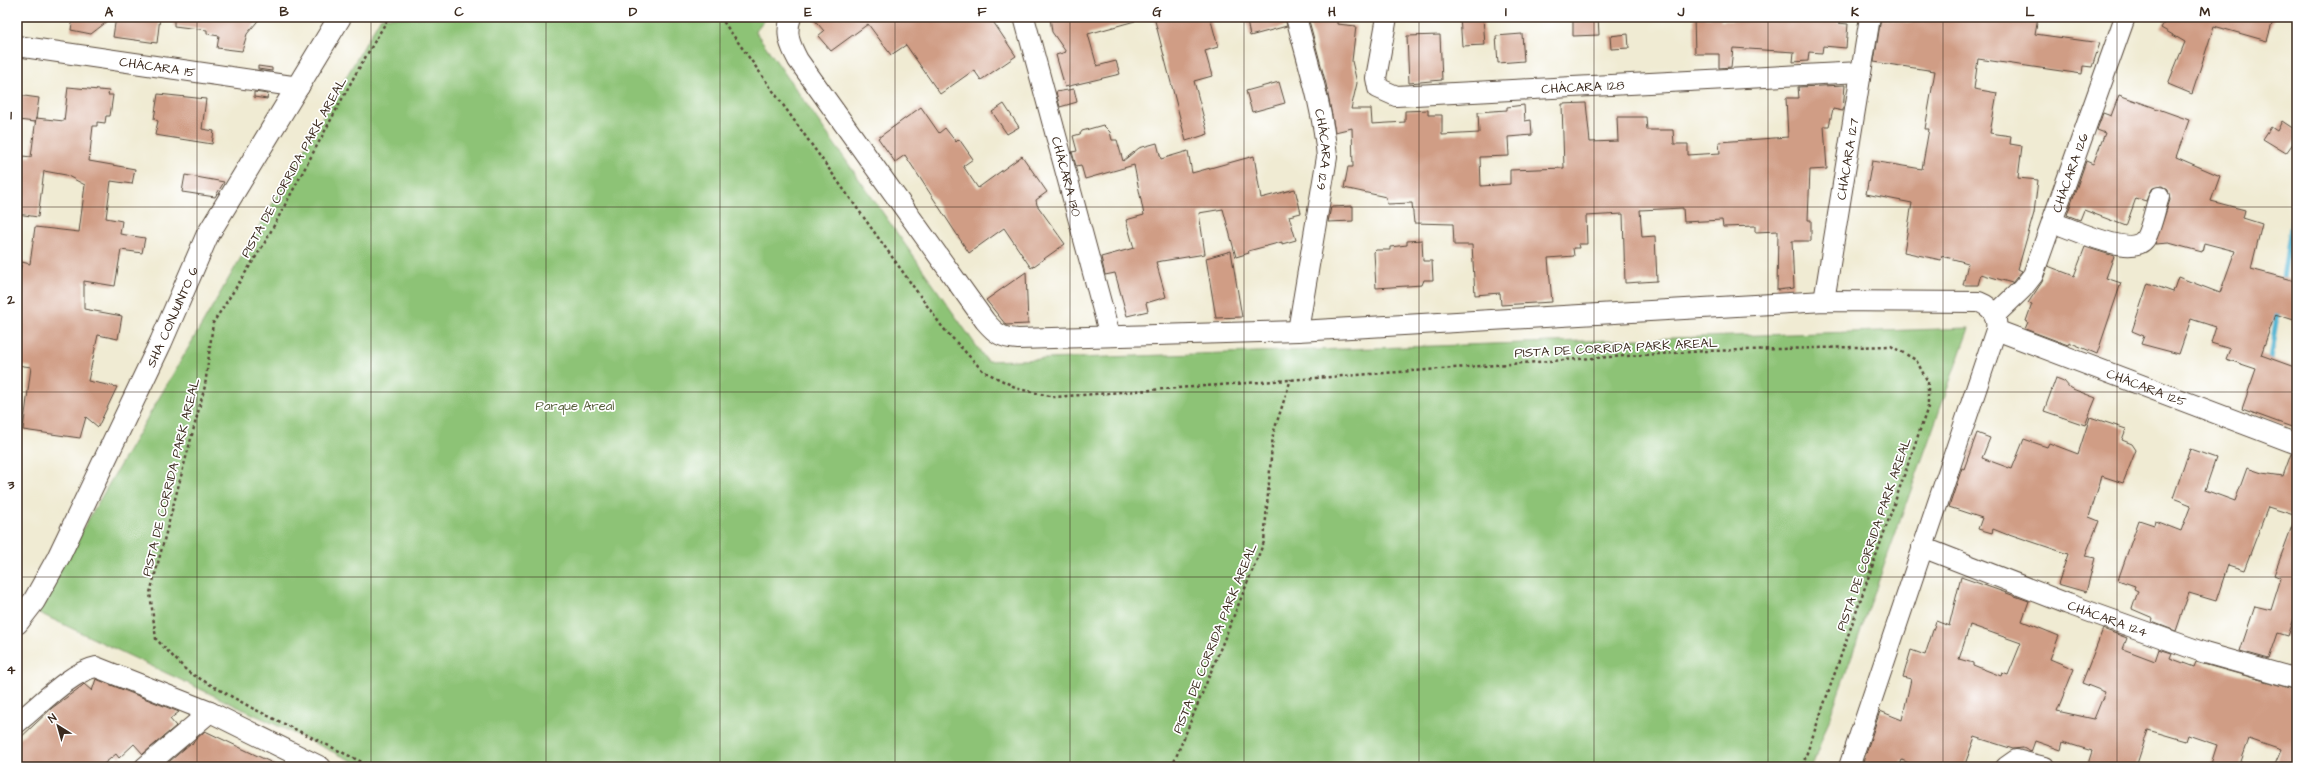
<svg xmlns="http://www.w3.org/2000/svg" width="2314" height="784" font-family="'Architects Daughter',sans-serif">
	<rect width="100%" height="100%" fill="#fff"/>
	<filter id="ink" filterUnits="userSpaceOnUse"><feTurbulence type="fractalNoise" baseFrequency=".025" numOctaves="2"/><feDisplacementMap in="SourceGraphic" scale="8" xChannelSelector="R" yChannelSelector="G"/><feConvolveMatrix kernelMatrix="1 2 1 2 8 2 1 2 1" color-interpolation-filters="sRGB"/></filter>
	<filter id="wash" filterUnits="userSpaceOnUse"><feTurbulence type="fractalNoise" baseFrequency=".012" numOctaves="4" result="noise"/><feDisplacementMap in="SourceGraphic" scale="16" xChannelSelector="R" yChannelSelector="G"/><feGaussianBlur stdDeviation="0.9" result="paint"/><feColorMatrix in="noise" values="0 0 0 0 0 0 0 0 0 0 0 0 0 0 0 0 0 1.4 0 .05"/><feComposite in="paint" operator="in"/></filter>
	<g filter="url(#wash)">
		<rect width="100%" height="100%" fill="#f0ebd3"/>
		<polygon fill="#8dc376" stroke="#64764a" points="381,17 767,17 755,31 987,361 1969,328 1812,767 365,767 35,611"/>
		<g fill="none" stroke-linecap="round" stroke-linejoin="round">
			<g stroke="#54b5d3" stroke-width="5">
				<polyline points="2282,284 2297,192"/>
				<polyline points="2269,365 2278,309"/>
			</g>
		</g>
		<g id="blocks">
			<g fill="#d09d85" fill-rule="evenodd">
				<polygon points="73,17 113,17 91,34 71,30"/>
				<polygon points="116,17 160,17 157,43 113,37"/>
				<polygon points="174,17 261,17 247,34 242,51 217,48 219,36 207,34 207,30 174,26"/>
				<polygon points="812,17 990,17 1016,56 981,80 974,70 940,94 906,45 891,55 868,24 831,51 818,36 824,31"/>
				<polygon points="1050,17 1135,17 1135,21 1088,34 1097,66 1116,61 1120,74 1065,87 1056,55 1066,52 1052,32"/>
				<polygon points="1154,17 1210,17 1218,47 1205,51 1212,76 1194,81 1208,134 1186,141"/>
				<polygon points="1261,17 1285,17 1287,26 1250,36 1247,21"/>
				<polygon points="1308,17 1337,17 1337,24 1356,26 1352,61 1357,83 1351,109 1371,109 1372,124 1405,122 1405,111 1428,110 1428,115 1442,115 1442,135 1479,133 1478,112 1507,110 1507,107 1524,105 1525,121 1531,120 1532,135 1508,137 1509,156 1480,157 1481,186 1510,184 1510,170 1564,168 1562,104 1586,103 1590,142 1618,141 1617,117 1646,117 1647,130 1673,130 1674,144 1688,144 1688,155 1720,153 1719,142 1788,137 1786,98 1799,98 1798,87 1845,85 1843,111 1833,109 1829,126 1824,126 1827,169 1810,170 1808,220 1811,220 1811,241 1792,241 1794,288 1777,290 1778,231 1755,232 1755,226 1723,227 1722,220 1684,222 1683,208 1640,210 1642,237 1655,236 1657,281 1625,283 1623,214 1586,216 1587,244 1578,244 1579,248 1573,248 1574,256 1548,258 1552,302 1501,305 1500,293 1475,295 1472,245 1454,245 1453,224 1414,223 1412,203 1387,204 1386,197 1344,188 1348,167 1353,167 1352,128 1335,132 1326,84"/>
				<polygon points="1460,17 1483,17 1485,45 1462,46"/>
				<polygon points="1573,17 1598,17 1599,35 1573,36"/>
				<polygon points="1694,17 1720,17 1721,21 1754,20 1755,17 1838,17 1838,23 1848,24 1846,48 1823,46 1822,53 1809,52 1808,61 1793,62 1794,52 1733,48 1731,67 1719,68 1719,54 1695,54"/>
				<polygon points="1912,17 2038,17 2035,34 2100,43 2092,67 2083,66 2082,74 1978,59 1974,89 1997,93 1990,133 2011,136 2010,144 2022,146 2018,178 2038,180 2034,213 2018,269 2022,271 2012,283 1981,274 1978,285 1963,285 1968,263 1942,256 1941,260 1904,252 1912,203 1866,194 1872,161 1922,169 1929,129 1925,129 1935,71 1874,62 1881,18 1912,23"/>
				<polygon points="2167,17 2274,17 2267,41 2214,26 2192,94 2168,84 2185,42 2161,28"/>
				<polygon points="1522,34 1524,61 1498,63 1496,36"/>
				<polygon points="1628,34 1629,48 1611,49 1610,36"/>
				<polygon points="1440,35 1442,80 1409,83 1407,36"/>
				<polygon points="258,66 272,68 272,71 258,69"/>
				<polygon points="1279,82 1285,103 1252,112 1246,91"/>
				<polygon points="68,87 109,91 108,95 113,95 110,116 106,116 105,123 97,122 97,126 93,126 89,161 135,169 132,184 111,181 106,218 122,221 120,234 145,238 142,253 121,250 115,286 84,281 84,309 122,316 118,339 98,335 88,381 117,387 98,427 86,417 80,438 23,430 31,367 17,365 17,283 22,262 30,264 35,227 79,232 85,185 66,175 44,171 38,217 17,214 17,170 21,171 23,156 31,157 36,118 35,122 18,120 17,95 39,98 36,118 64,121"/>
				<polygon points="1074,89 1077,102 1060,107 1056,92"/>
				<polygon points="254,92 268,94 267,99 254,97"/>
				<polygon points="158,94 206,99 202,129 214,131 212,144 155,135 158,121 154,119"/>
				<polygon points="2119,95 2189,120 2176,157 2220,176 2211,201 2245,210 2243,218 2262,224 2251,269 2295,281 2293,286 2297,287 2297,321 2275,314 2261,355 2297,368 2297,429 2242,409 2256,369 2226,359 2230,349 2211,343 2216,327 2191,319 2179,354 2141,344 2144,336 2132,331 2148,283 2173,292 2178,277 2220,293 2235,251 2204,243 2202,252 2169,243 2155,244 2170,200 2168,190 2162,186 2151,189 2146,201 2136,198 2126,226 2084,210 2080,220 2067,215 2086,161 2093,164 2105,133 2097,130 2103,113 2111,116"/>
				<polygon points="1004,104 1019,127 1007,134 992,112"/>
				<polygon points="921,107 939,133 945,128 956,142 959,139 973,159 963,166 978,188 1022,156 1047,192 1036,200 1037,205 1065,244 1031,268 1004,228 969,253 905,155 895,162 878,138"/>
				<polygon points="2282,121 2297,131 2297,138 2286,153 2263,139 2271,127 2277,131"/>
				<polygon points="1103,125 1110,132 1112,140 1117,140 1123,161 1139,148 1157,143 1161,159 1188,151 1192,173 1254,156 1261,198 1295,189 1301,213 1289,216 1296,240 1282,244 1282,242 1248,251 1249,253 1236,257 1223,209 1199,213 1205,254 1156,262 1166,297 1146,303 1148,311 1127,316 1115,273 1105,275 1101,257 1134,248 1126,220 1144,215 1134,165 1085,179 1081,165 1076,166 1072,152 1077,151 1073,136 1080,134 1082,131"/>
				<polygon points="185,175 224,182 215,197 189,193 182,192"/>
				<polygon points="1353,206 1353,221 1328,222 1331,207"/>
				<polygon points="1422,240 1423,261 1432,261 1433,280 1424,280 1422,285 1376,288 1374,252 1376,250 1390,250 1390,247 1407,245 1407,241"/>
				<polygon points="2085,247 2114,256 2106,278 2121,283 2097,354 2069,342 2068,345 2025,329 2028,322 2026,321 2032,304 2028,303 2042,282 2048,266 2074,276"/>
				<polygon points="1231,251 1242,317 1216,318 1206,258"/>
				<polygon points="1026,272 1028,324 1006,325 986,300"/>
				<polygon points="2056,378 2064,381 2070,388 2096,398 2085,425 2044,411"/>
				<polygon points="2090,417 2126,429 2122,440 2132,444 2136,450 2123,483 2102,476 2089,517 2099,521 2085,556 2095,558 2086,592 2058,584 2068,554 2009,534 2008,535 1993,529 1992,533 1978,529 1982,518 1949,507 1962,468 1964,469 1977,433 1990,438 1982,458 2012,469 2024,439 2047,447 2049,443 2078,454"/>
				<polygon points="2190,449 2216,458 2205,490 2235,501 2247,468 2262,473 2283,476 2291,454 2297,455 2297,516 2268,507 2244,570 2228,565 2216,601 2189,593 2176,631 2152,622 2153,618 2132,609 2138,591 2134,589 2135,586 2118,580 2139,520 2154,525 2155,521 2181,531 2191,505 2173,498"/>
				<polygon points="2295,518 2297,610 2288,636 2278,633 2269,659 2240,651 2255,606 2271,610 2281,578 2274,575"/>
				<path d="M1961,577l68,24 -7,20 37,15 -9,23 24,10 -17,42 37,8 11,-27 -23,-9 21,-54 24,9 -4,11 32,12 4,-12 13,4 -2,5 24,9 2,-5 101,28v77h-23l7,-17 -32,-11 -10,28h-29l7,-22 -29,-10 -2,6 -38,-11 -12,37h-49l5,-16 -29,-9 -2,8 -26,-9 -4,11 -8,-4 -10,1 -38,-12 -11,30h-46l-16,-7 -3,7h-24l-12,-5 17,-51 22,9 9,-41 -8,-2 8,-27 14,5 11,-34 13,5zM1970,625l51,18 -13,32 -6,-2 -1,3 -28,-11v-2l-14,-4z"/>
				<polygon points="96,679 179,712 170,719 176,726 143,754 134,744 119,758 116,754 100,767 17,767 17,741 52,708 82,686 84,684 92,691"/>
				<polygon points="205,731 281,767 163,767 191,743 192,745 195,740"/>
			</g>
		</g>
	</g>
	<g filter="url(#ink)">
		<use href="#blocks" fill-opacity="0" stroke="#564739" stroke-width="1"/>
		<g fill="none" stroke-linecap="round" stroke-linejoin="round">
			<defs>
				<g id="street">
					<path d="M791,17c-6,17 -1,28 7,43l187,261c11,13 17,17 33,18l280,-8 526,-30 155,1c13,5 19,14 17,28l-147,437"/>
					<path id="s1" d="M1024,17l86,319"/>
					<path id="s2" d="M1296,17c12,46 27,92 31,140l-29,174"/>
					<path id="s3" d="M1387,17l-11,61 2,10 18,8 465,-24"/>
					<path id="s4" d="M17,46l282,41"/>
					<path d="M2052,222c18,6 80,36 93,17 6,-9 10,-31 14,-42"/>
					<path id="s5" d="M1824,301l46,-284"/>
					<path id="s6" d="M1995,315l27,-26 11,-14 92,-258"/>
					<path id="s7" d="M1996,330l301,114"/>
					<path id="s8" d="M1922,547l146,57 137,49 92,26"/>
					<path d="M17,723c21,-16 53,-51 79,-56l114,45 111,55"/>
					<polyline points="145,767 210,712"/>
					<polyline points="2006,767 2016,760 2044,767"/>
				</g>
				<g id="secondary">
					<path id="s9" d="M17,623l17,-22 24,-43 103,-216 46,-106 133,-219"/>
				</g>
			</defs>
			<use href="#street" stroke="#564739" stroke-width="22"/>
			<use href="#secondary" stroke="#564739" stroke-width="24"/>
			<g stroke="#564739" stroke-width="2.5" stroke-dasharray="3 3" stroke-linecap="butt">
				<polyline points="720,17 943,328 983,371 1019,389 1054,397 1578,359 1706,351 1891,346 1916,360 1928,382 1928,407 1802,767"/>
				<polyline points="372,767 252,708 188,672 156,639 150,593 205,386 213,323 264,244 355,75 389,17"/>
				<polyline points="1172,767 1264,542 1273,434 1291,379"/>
			</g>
			<use href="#street" stroke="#fff" stroke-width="20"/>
			<use href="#secondary" stroke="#fff" stroke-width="22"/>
		</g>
	</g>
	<path fill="none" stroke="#3b2a1e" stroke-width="1" stroke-opacity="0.55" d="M197,17v750M371,17v750M546,17v750M720,17v750M895,17v750M1070,17v750M1244,17v750M1419,17v750M1594,17v750M1768,17v750M1943,17v750M2117,17v750M17,207h2280M17,392h2280M17,577h2280"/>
	<g text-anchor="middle" stroke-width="3.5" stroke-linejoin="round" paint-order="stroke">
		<g font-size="13" fill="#3b2a1e" stroke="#fff">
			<text dy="5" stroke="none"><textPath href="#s4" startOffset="142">CHÁCARA 15</textPath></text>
			<text dy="5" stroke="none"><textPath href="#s3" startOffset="279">CHÁCARA 128</textPath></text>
			<text dy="5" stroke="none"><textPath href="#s2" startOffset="136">CHÁCARA 129</textPath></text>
			<text dy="5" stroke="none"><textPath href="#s5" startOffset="144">CHÁCARA 127</textPath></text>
			<text transform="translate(293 167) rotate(-61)" y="5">PISTA DE CORRIDA PARK AREAL</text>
			<text dy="5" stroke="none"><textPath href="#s6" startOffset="164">CHÁCARA 126</textPath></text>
			<text dy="5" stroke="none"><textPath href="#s1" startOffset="165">CHÁCARA 130</textPath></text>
			<text dy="5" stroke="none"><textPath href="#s9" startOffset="344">SHA CONJUNTO 6</textPath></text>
			<text transform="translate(1616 347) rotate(-3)" y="5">PISTA DE CORRIDA PARK AREAL</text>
			<text dy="5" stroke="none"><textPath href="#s7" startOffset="161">CHÁCARA 125</textPath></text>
			<text transform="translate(170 477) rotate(-76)" y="5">PISTA DE CORRIDA PARK AREAL</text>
			<text transform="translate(1873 534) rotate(-71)" y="5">PISTA DE CORRIDA PARK AREAL</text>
			<text dy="5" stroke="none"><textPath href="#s8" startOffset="199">CHÁCARA 124</textPath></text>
			<text transform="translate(1214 638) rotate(-68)" y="5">PISTA DE CORRIDA PARK AREAL</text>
		</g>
		<g font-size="13" fill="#58603d" stroke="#fff">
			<text x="575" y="410">Parque Areal</text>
		</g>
	</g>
	<rect width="2314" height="784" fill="none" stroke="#fff" stroke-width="44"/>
	<g transform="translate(58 726) rotate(323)" stroke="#ffffff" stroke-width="3" paint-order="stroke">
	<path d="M0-3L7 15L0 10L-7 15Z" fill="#3b2a1e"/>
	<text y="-6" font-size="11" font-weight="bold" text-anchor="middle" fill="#3b2a1e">N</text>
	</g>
	<rect x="22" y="22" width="2270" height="740" fill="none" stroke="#3b2a1e" stroke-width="1.5"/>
	<g font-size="13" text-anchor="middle" font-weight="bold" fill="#3b2a1e">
		<text x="109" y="16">A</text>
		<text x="284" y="16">B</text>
		<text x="459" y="16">C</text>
		<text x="633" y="16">D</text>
		<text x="808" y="16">E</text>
		<text x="982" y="16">F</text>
		<text x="1157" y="16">G</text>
		<text x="1332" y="16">H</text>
		<text x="1506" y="16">I</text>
		<text x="1681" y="16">J</text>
		<text x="1855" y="16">K</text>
		<text x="2030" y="16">L</text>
		<text x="2205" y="16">M</text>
		<text x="11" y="119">1</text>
		<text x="11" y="304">2</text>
		<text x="11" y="489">3</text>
		<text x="11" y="674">4</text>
	</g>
</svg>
